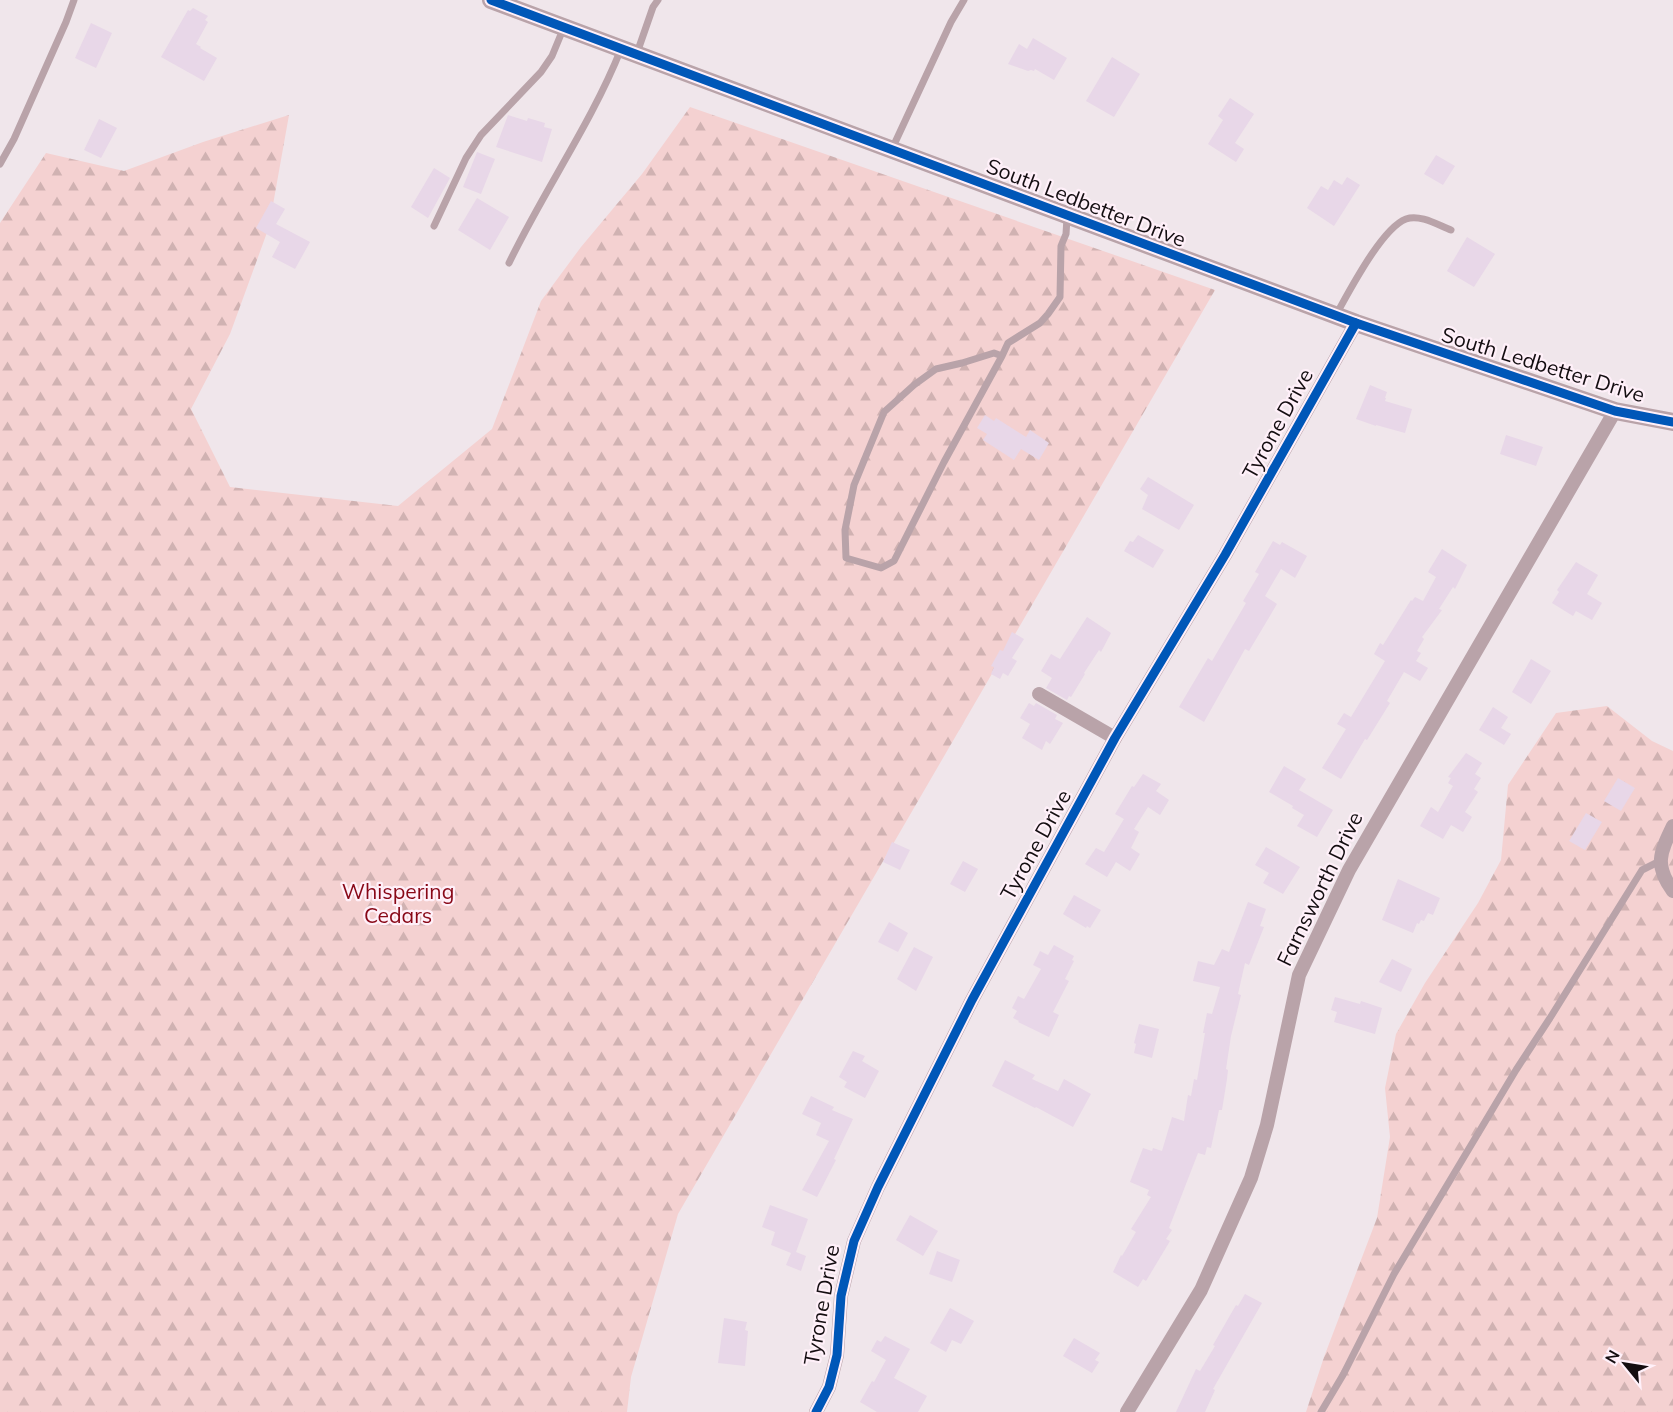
<svg xmlns="http://www.w3.org/2000/svg" width="1673" height="1412" font-family="Mulish,sans-serif">
	<defs>
		<pattern id="forest-firs" width="22" height="20" patternUnits="userSpaceOnUse" patternTransform="scale(1.5)"><rect width="22" height="20" fill="#f4d1d1"/><path d="M5 1l3.5 6h-7zM16 11l3.5 6h-7z" fill="#d0b2b2"/></pattern>
	</defs>
	<rect width="100%" height="100%" fill="#f0e6eb"/>
	<g fill="url(#forest-firs)">
		<polygon points="690,107 1215,290 678,1214 631,1377 627,1412 0,1412 0,223 46,153 124,171 203,142 289,115 269,227 230,334 191,409 230,487 398,506 492,429 541,301 581,247 642,174"/>
		<polygon points="1607,706 1652,741 1673,751 1673,1412 1306,1412 1324,1357 1377,1218 1390,1137 1385,1088 1396,1034 1425,983 1478,903 1501,860 1508,785 1556,713"/>
	</g>
	<g fill="#e8d7e8">
		<polygon points="193,8 208,16 205,20 208,22 196,44 201,47 200,48 217,58 204,81 161,57 188,10 190,11"/>
		<polygon points="91,23 112,33 96,68 75,58"/>
		<polygon points="1033,38 1067,58 1054,80 1035,69 1034,71 1031,70 1028,71 1008,64 1019,44 1027,49"/>
		<polygon points="1112,57 1140,74 1114,117 1086,101"/>
		<polygon points="1230,98 1254,114 1235,143 1244,149 1236,162 1208,144 1223,120 1218,116"/>
		<polygon points="508,115 527,121 528,118 545,123 544,127 552,129 542,162 496,147"/>
		<polygon points="99,119 117,128 101,158 84,150"/>
		<polygon points="477,152 495,159 481,194 463,187"/>
		<polygon points="1436,155 1455,166 1443,185 1424,174"/>
		<polygon points="434,168 450,178 428,218 411,207"/>
		<polygon points="1347,177 1360,185 1334,226 1307,208 1321,186 1328,190 1334,180 1342,185"/>
		<polygon points="477,198 509,217 490,250 458,230"/>
		<polygon points="271,201 285,209 276,224 310,242 295,269 272,257 280,242 256,228"/>
		<polygon points="1467,237 1495,254 1474,287 1447,271"/>
		<polygon points="1370,385 1387,392 1385,398 1386,398 1385,401 1412,409 1405,433 1376,425 1376,426 1356,419"/>
		<polygon points="985,415 994,421 996,418 1026,437 1030,430 1049,443 1039,460 1021,449 1014,460 983,440 987,434 977,428"/>
		<polygon points="1506,435 1543,447 1536,466 1500,454"/>
		<polygon points="1148,477 1194,505 1179,530 1142,509 1148,495 1140,489"/>
		<polygon points="1138,535 1164,550 1153,568 1124,551 1130,541 1133,542"/>
		<polygon points="1273,541 1280,545 1282,542 1307,556 1295,578 1281,569 1265,596 1277,604 1249,651 1245,649 1204,722 1179,707 1208,658 1212,661 1246,603 1243,601 1259,574 1255,572"/>
		<polygon points="1442,549 1467,565 1455,589 1453,587 1439,609 1442,610 1422,637 1424,639 1417,651 1421,653 1416,661 1428,668 1420,681 1404,672 1387,701 1390,703 1367,740 1365,739 1341,779 1322,768 1346,729 1337,724 1344,713 1351,717 1385,661 1374,654 1380,643 1383,645 1411,600 1412,601 1415,597 1423,601 1436,577 1428,572"/>
		<polygon points="1576,562 1598,575 1587,594 1602,603 1592,620 1576,611 1573,616 1552,603 1559,592 1557,590"/>
		<polygon points="1087,617 1111,633 1101,652 1099,650 1084,673 1085,674 1071,697 1069,696 1067,700 1046,688 1052,678 1041,671 1051,654 1060,659"/>
		<polygon points="1012,632 1024,639 1012,658 1017,661 1008,676 1003,673 1000,679 991,674 994,667 991,666 1000,650 1003,651"/>
		<polygon points="1531,659 1551,671 1531,704 1512,692"/>
		<polygon points="1029,703 1034,706 1036,703 1057,715 1055,719 1063,723 1050,744 1046,741 1042,750 1022,738 1030,724 1020,718"/>
		<polygon points="1493,707 1508,717 1501,728 1511,734 1504,745 1479,730"/>
		<polygon points="1466,753 1482,763 1475,774 1481,778 1474,789 1478,792 1465,812 1472,817 1463,832 1451,825 1443,839 1420,826 1431,807 1438,812 1453,786 1448,783 1451,778 1448,777"/>
		<polygon points="1284,766 1306,779 1299,790 1333,810 1317,837 1297,826 1304,815 1292,808 1293,806 1269,792"/>
		<polygon points="1143,774 1161,784 1156,791 1169,800 1160,815 1148,807 1134,829 1139,832 1131,848 1140,854 1130,871 1116,862 1107,877 1085,864 1096,848 1104,852 1124,819 1115,814 1132,786 1134,787"/>
		<polygon points="1618,778 1635,788 1621,811 1604,801"/>
		<polygon points="1586,813 1602,822 1585,850 1569,841"/>
		<polygon points="892,842 910,850 900,870 883,862"/>
		<polygon points="1266,847 1300,867 1283,894 1263,883 1269,873 1255,865"/>
		<polygon points="963,861 978,869 965,892 950,884"/>
		<polygon points="1398,879 1440,898 1433,915 1428,913 1424,921 1421,920 1419,924 1417,923 1413,933 1382,920"/>
		<polygon points="1074,895 1101,910 1090,928 1087,926 1086,928 1063,914"/>
		<polygon points="1248,902 1266,909 1260,926 1264,927 1249,965 1245,963 1238,994 1241,995 1231,1036 1226,1069 1228,1070 1227,1079 1222,1110 1219,1110 1211,1148 1207,1147 1205,1155 1198,1153 1169,1228 1172,1230 1166,1239 1170,1241 1146,1281 1143,1279 1138,1287 1113,1272 1121,1255 1122,1256 1136,1232 1131,1229 1151,1197 1147,1195 1149,1190 1130,1182 1143,1148 1152,1151 1153,1148 1162,1151 1172,1117 1184,1121 1188,1095 1191,1096 1194,1079 1197,1080 1205,1033 1203,1033 1207,1013 1212,1014 1220,987 1193,981 1198,961 1214,965 1222,949 1229,952"/>
		<polygon points="889,922 908,933 898,952 878,942"/>
		<polygon points="1054,945 1074,956 1072,960 1074,961 1065,979 1069,981 1053,1012 1059,1015 1049,1037 1018,1022 1019,1021 1013,1018 1017,1011 1012,1008 1018,996 1024,999 1041,969 1033,965 1040,951 1048,955"/>
		<polygon points="914,947 933,957 916,991 897,979"/>
		<polygon points="1392,959 1412,969 1401,992 1379,982"/>
		<polygon points="1335,997 1360,1004 1361,1001 1382,1008 1375,1034 1334,1022 1337,1012 1331,1010"/>
		<polygon points="1139,1024 1159,1029 1152,1058 1134,1053 1136,1044 1134,1043"/>
		<polygon points="853,1051 865,1056 862,1061 879,1071 865,1098 844,1087 847,1082 839,1077"/>
		<polygon points="1005,1060 1035,1075 1032,1079 1058,1091 1064,1079 1091,1094 1073,1127 1036,1107 1035,1108 992,1086"/>
		<polygon points="811,1096 834,1107 832,1110 853,1119 834,1159 836,1160 817,1197 802,1190 829,1141 816,1135 821,1123 802,1114"/>
		<polygon points="770,1205 808,1219 796,1252 806,1256 801,1271 786,1265 791,1253 771,1245 775,1232 762,1227"/>
		<polygon points="910,1215 938,1231 923,1256 896,1240"/>
		<polygon points="937,1251 960,1260 952,1282 929,1274"/>
		<polygon points="1245,1294 1262,1303 1213,1389 1215,1390 1205,1412 1176,1412 1196,1369 1200,1371 1215,1346 1213,1345 1236,1305 1238,1306"/>
		<polygon points="950,1308 974,1321 961,1344 952,1340 946,1352 930,1343"/>
		<polygon points="724,1318 747,1322 745,1330 748,1331 745,1366 718,1363"/>
		<polygon points="885,1336 910,1349 894,1378 927,1396 918,1412 877,1412 860,1402 872,1381 874,1382 886,1360 871,1351 877,1340 881,1342"/>
		<polygon points="1074,1338 1100,1353 1095,1360 1099,1362 1092,1373 1063,1356"/>
	</g>
	<g fill="none" stroke-linecap="round" stroke-linejoin="round">
		<g stroke="#b9a3a9" stroke-width="7">
			<polyline points="637,53 653,7 658,0"/>
			<polyline points="892,149 951,22 964,0"/>
			<polyline points="0,164 14,139 66,22 74,0"/>
			<polyline points="434,226 466,158 481,135 541,72 552,56 564,27"/>
			<path d="M509,263c35,-73 82,-139 112,-214"/>
			<path d="M1337,313c13,-23 45,-85 69,-94 14,-5 32,6 45,11"/>
			<polyline points="1002,356 994,353 962,363 936,369 914,385 884,412 854,485 845,530 846,558 881,568 894,561 944,462 1002,356 1008,343 1040,323 1048,314 1060,297 1061,246 1066,234 1067,218"/>
			<polyline points="1321,1412 1343,1375 1394,1274 1516,1070 1550,1018 1642,870 1660,861"/>
		</g>
		<g stroke="#b9a3a9" stroke-width="14">
			<polyline points="1039,694 1115,738"/>
			<path d="M1673,826c-13,27 -19,39 0,65"/>
			<polyline points="816,1412 829,1387 837,1355 841,1296 854,1241 878,1187 972,1000 1115,738 1225,555 1356,323"/>
			<polyline points="1127,1412 1201,1290 1251,1178 1267,1125 1299,975 1349,870 1615,411"/>
		</g>
		<polyline stroke="#b9a3a9" stroke-width="18" points="491,0 1356,323 1615,411 1673,422"/>
		<defs>
			<g id="cycleway">
				<polyline points="491,0 1356,323 1615,411 1673,422"/>
				<polyline points="816,1412 829,1387 837,1355 841,1296 854,1241 878,1187 972,1000 1115,738 1225,555 1356,323"/>
			</g>
		</defs>
		<use href="#cycleway" stroke="#fff0f9" stroke-width="13"/>
		<use href="#cycleway" stroke="#0057b8" stroke-width="9"/>
	</g>
	<g text-anchor="middle" stroke-width="4.5" stroke-linejoin="round" paint-order="stroke">
		<g font-size="21" fill="#130d10" stroke="#fff0f9">
			<text transform="translate(1086 203) rotate(21)" y="7">South Ledbetter Drive</text>
			<text transform="translate(1543 365) rotate(17)" y="7">South Ledbetter Drive</text>
			<text transform="translate(1278 424) rotate(-61)" y="7">Tyrone Drive</text>
			<text transform="translate(1036 845) rotate(-61)" y="7">Tyrone Drive</text>
			<text transform="translate(1320 889) rotate(-64)" y="7">Farnsworth Drive</text>
			<text transform="translate(822 1305) rotate(-80)" y="7">Tyrone Drive</text>
		</g>
		<g font-size="21" fill="#880716" stroke="#fff0f9">
			<text x="398" y="899">Whispering<tspan x="398" dy="24">Cedars</tspan></text>
		</g>
	</g>
	<g transform="translate(1625 1364) rotate(300)" stroke="#fff0f9" stroke-width="4.5" paint-order="stroke">
	<path d="M0-4.5L10 22L0 15L-10 22Z" fill="#130d10"/>
	<text y="-9" font-size="16" font-weight="bold" text-anchor="middle" fill="#130d10">N</text>
	</g>
</svg>
